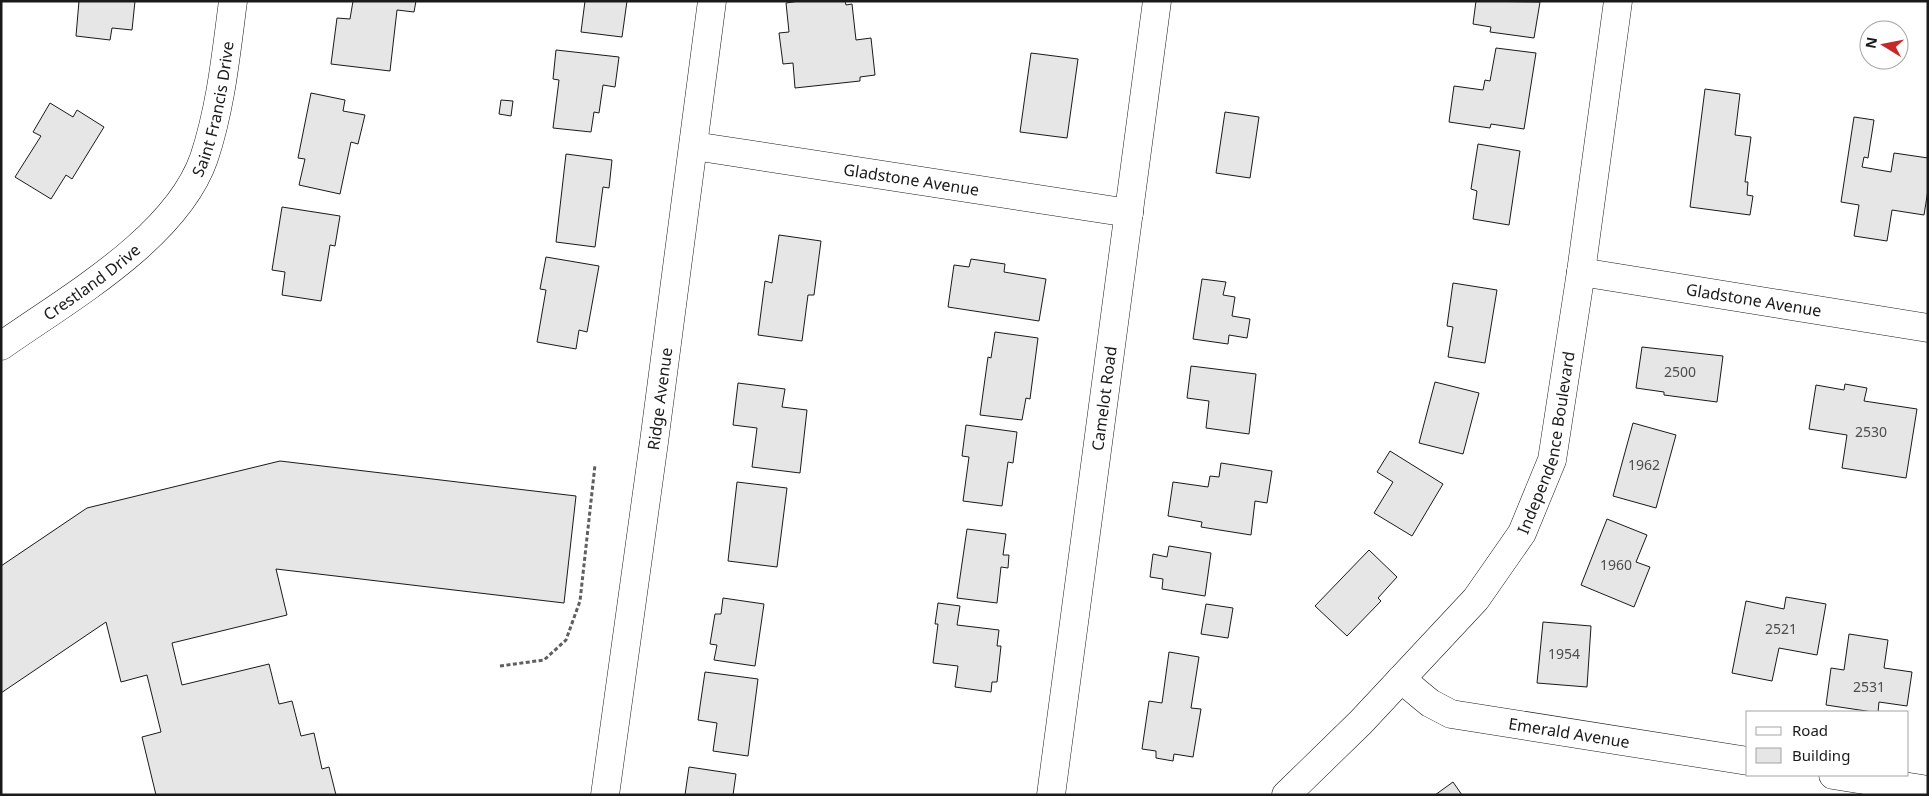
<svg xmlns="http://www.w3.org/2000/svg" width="1929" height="796" font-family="'Noto Sans',sans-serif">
	<rect width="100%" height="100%" fill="#fff"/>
	<g fill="#e6e6e6" stroke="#1a1a1a">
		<polygon points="79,1 135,1 132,30 112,28 110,40 76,36"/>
		<polygon points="353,1 416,1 414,12 397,10 390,71 331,64 337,18 350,19"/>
		<polygon points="585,1 627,1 622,37 581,32"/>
		<polygon points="799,1 845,1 846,5 852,4 856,40 871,38 875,75 860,77 860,81 795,88 793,63 783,64 779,33 789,32 786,3"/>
		<polygon points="1476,1 1540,2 1534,38 1490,32 1491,27 1473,24"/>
		<polygon points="1496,48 1536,53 1524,129 1491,124 1490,128 1449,122 1454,86 1483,90 1485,80 1490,81"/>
		<polygon points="556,50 619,57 615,87 603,85 599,113 594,112 591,132 553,128 559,80 553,79"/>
		<polygon points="1031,53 1078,59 1067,138 1020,132"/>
		<polygon points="1705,89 1740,94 1735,135 1751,137 1745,182 1748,182 1747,195 1753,196 1750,215 1690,207"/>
		<polygon points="311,93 345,100 343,111 365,115 358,144 351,142 340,194 299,185 305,159 298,158"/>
		<polygon points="501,100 513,101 511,116 499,114"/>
		<polygon points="50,103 73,117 77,110 104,127 72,179 66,175 51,199 15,177 41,136 33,132"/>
		<polygon points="1225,112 1259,117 1250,178 1216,173"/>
		<polygon points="1854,117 1874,120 1868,158 1864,157 1862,167 1891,172 1894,153 1928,158 1928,190 1924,215 1892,210 1887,241 1854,236 1859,205 1841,202"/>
		<polygon points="1478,144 1520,151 1509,225 1473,219 1477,191 1471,189"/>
		<polygon points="566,154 612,160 609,188 603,187 595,247 556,242"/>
		<polygon points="282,207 340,216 335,246 330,245 321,301 282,295 285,272 272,270"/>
		<polygon points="779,235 821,241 814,295 808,295 802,341 758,335 765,281 772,283"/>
		<polygon points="546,257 599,266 587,332 579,330 576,349 537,342 546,290 540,289"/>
		<polygon points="971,259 1005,264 1004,272 1046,279 1039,321 948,307 954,265 969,267"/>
		<polygon points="1202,279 1226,282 1223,295 1235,297 1232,316 1250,319 1247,338 1229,335 1228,344 1193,339"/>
		<polygon points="1453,283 1497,290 1485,363 1448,357 1453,327 1447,326"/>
		<polygon points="995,332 1038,338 1030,399 1026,398 1022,420 980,415 988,357 991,358"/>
		<polygon points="1642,347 1723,356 1717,402 1664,395 1664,392 1636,388"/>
		<polygon points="1191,366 1256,374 1249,434 1206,428 1209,401 1187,398"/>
		<polygon points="1435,382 1479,393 1463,454 1419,443"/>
		<polygon points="738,383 785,389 782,407 807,410 800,473 752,467 757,428 733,425"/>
		<polygon points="1845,384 1867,388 1864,401 1917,409 1906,478 1842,468 1847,435 1809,429 1816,385 1844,390"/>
		<polygon points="1633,423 1676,435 1656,508 1613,496"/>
		<polygon points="966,425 1017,432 1013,463 1008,462 1002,506 963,501 969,457 962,456"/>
		<polygon points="1390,451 1443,484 1412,536 1374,513 1393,482 1377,472"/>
		<polygon points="280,461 576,496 564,603 276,569 287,615 172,643 182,685 269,664 279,704 292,701 301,736 314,733 322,769 329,767 336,795 156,795 142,737 161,732 147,675 121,682 106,622 1,693 1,566 87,508"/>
		<polygon points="1221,463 1272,471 1267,503 1255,501 1251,535 1201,527 1202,522 1168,516 1173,482 1208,487 1210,476 1219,477"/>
		<polygon points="737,482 787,488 777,567 728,561"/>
		<polygon points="1607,519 1647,535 1636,562 1650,567 1634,607 1581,585"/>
		<polygon points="967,529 1006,534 1003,555 1009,555 1008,568 1001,567 997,603 957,598"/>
		<polygon points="1169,546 1211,553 1205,596 1162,589 1163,579 1150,577 1153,554 1167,557"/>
		<polygon points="1369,550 1397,577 1378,598 1381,601 1347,636 1315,606"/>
		<polygon points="1786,597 1826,604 1817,655 1779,648 1772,681 1732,673 1746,601 1784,609"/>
		<polygon points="723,598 764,604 755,666 714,660 717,645 710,644 715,614 721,614"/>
		<polygon points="938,603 960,606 957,625 999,630 997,646 1001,646 997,682 992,682 991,692 955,687 958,666 933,663 938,624 935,624"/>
		<polygon points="1206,604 1233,608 1228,638 1201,634"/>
		<polygon points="1543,622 1591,626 1587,687 1537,683"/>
		<polygon points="1849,634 1888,640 1884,668 1912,672 1907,706 1879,702 1878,712 1873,712 1826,705 1831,668 1844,670"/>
		<polygon points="1169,652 1199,657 1191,708 1201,709 1193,757 1174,754 1173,761 1156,758 1156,751 1142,749 1149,701 1162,703"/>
		<polygon points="705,672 758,679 748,756 713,751 717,723 698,720"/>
		<polygon points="689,767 736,774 733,795 685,795"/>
		<polygon points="1453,782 1462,795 1435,795"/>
	</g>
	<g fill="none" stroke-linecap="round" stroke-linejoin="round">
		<defs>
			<g id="street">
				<path id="s1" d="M694,146l435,67"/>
				<path id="s2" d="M1581,272l347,56"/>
				<path id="s3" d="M1,346c68,-48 175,-108 203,-188 17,-51 22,-104 29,-157"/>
				<path id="s4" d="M1401,679l29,24 21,11 297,47"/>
				<polyline points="1833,775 1928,790"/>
				<path id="s5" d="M605,795l49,-353 58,-441"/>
				<path id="s6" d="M1051,795l106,-794"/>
				<path id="s7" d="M1286,795l75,-73 115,-123 46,-66 30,-73 29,-188 37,-271"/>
			</g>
		</defs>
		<use href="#street" stroke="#1a1a1a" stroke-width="29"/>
		<polyline stroke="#5f5f5f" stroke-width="3" stroke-dasharray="4 2.5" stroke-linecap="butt" points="500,666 544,660 566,640 580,601 595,465"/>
		<use href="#street" stroke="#fff" stroke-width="28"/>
	</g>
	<g text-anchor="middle" stroke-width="4" stroke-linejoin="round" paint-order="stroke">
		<g font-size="14" fill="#4d4d4d">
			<text x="1680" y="377">2500</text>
			<text x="1871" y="437">2530</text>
			<text x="1644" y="470">1962</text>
			<text x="1616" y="570">1960</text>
			<text x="1781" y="634">2521</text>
			<text x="1564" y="659">1954</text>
			<text x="1869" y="692">2531</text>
		</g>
		<g font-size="16" fill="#1a1a1a" stroke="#fff">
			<text dy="6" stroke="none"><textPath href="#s3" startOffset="331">Saint Francis Drive</textPath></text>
			<text dy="6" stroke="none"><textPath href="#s1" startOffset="220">Gladstone Avenue</textPath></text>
			<text dy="6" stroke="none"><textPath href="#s3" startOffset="111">Crestland Drive</textPath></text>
			<text dy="6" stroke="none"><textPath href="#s2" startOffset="175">Gladstone Avenue</textPath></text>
			<text dy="6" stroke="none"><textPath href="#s5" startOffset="400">Ridge Avenue</textPath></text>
			<text dy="6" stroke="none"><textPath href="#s6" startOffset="400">Camelot Road</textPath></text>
			<text dy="6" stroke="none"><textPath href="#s7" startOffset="448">Independence Boulevard</textPath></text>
			<text dy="6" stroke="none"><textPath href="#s4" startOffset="181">Emerald Avenue</textPath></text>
		</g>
	</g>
	<rect width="1929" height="796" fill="none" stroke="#1a1a1a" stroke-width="5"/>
	<rect x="1746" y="711" width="162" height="65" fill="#ffffff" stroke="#a3a3a3"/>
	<rect x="1756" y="727" width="25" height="8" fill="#ffffff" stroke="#a3a3a3"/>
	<text x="1792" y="736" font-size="15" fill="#1a1a1a">Road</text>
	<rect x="1756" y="748" width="25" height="15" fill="#e6e6e6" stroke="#a3a3a3"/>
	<text x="1792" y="761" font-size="15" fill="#1a1a1a">Building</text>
	<g transform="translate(1884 45) rotate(280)"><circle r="24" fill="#ffffff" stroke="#a3a3a3"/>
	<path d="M0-4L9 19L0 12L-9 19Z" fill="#c62828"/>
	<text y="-8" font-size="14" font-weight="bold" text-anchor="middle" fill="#1a1a1a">N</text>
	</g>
</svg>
